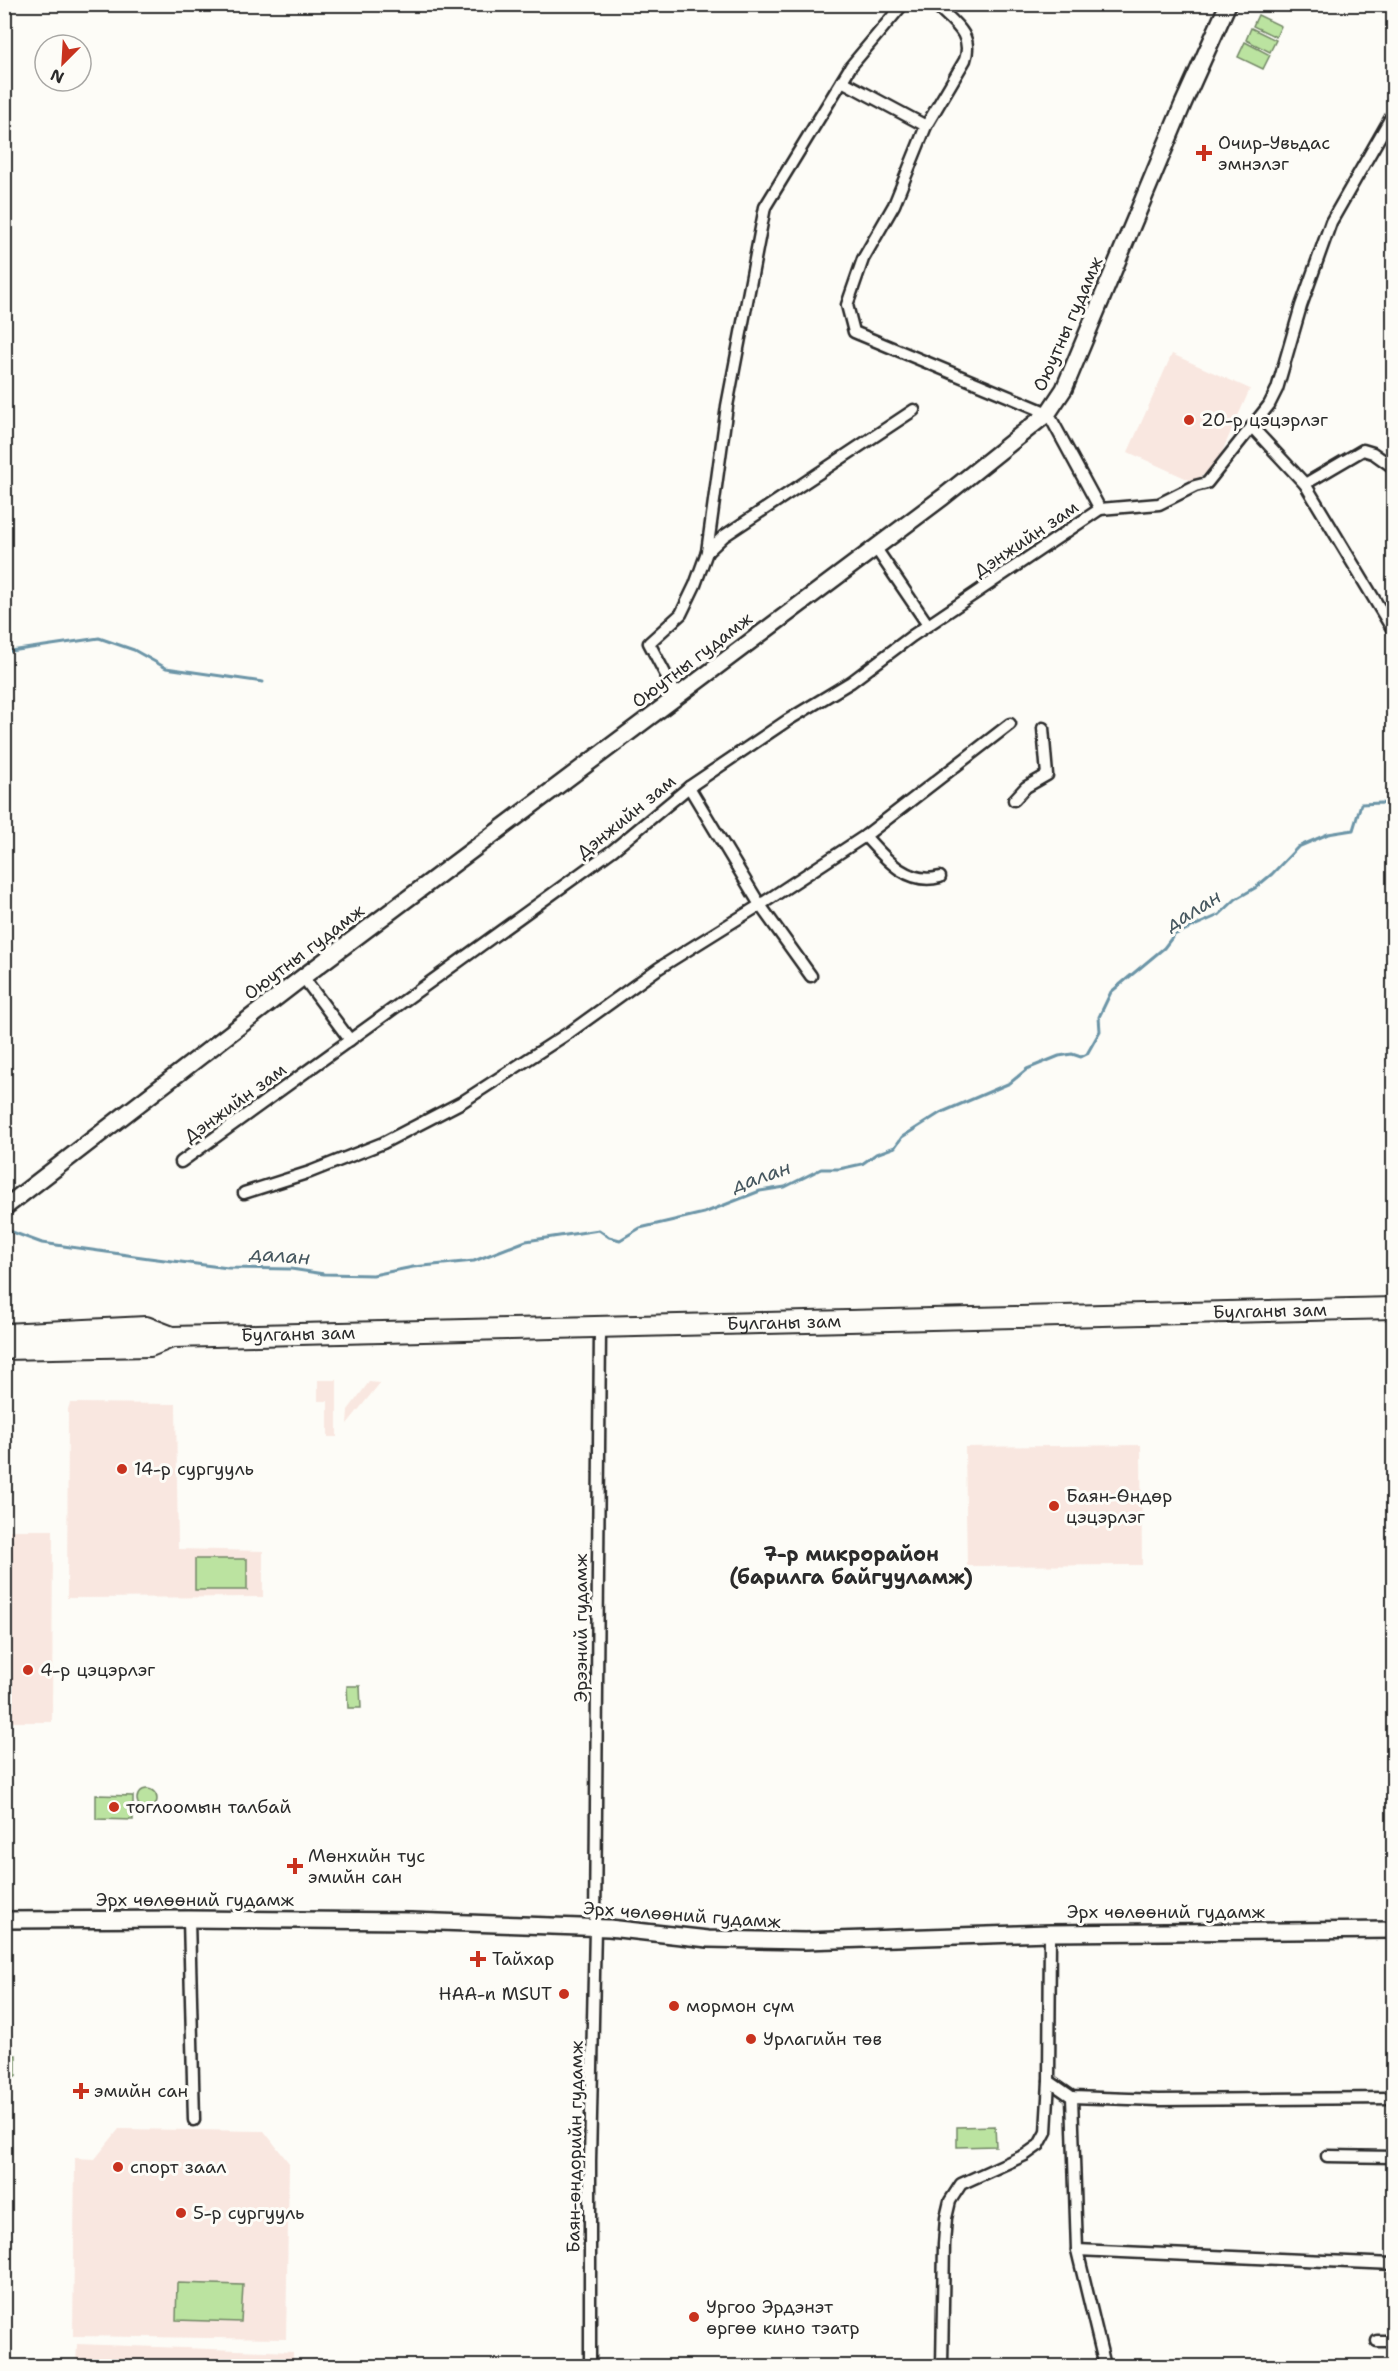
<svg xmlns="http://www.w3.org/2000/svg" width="1398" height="2371" font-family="'Shantell Sans',sans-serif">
	<rect width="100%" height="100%" fill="#fdfcf7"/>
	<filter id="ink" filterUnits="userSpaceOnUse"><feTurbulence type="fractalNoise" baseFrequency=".0167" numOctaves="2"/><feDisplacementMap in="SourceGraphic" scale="12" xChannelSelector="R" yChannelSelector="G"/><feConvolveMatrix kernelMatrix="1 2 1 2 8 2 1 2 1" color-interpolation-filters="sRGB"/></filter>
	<g filter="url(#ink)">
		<g fill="#f9e7e0">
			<polygon points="1172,354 1250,389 1216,465 1194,482 1128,452"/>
			<polygon points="318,1380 337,1380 337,1437 328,1437 328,1401 318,1401"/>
			<polygon points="369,1382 380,1383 347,1424 348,1410"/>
			<polygon points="70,1403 176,1404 178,1549 263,1551 263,1597 67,1598 68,1409"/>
			<polygon points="1141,1445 1142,1565 967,1566 965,1447"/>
			<polygon points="5,1530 53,1530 52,1722 5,1722"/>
			<polygon points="119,2129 264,2131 289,2163 286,2339 73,2336 75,2158 95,2159"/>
			<polygon points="77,2344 293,2352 293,2366 76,2366"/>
		</g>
		<g fill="#bbe3a0" stroke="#738766" stroke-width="1.5">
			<polygon points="1258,15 1281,26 1276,37 1253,26"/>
			<polygon points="1251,28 1276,40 1270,52 1246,40"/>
			<polygon points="1245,42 1270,55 1263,69 1238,57"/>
			<rect x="195" y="1559" width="52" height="31"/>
			<polygon points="347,1686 360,1686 361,1708 348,1708"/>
			<circle cx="147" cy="1799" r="10"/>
			<polygon points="96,1795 133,1796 133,1820 96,1819"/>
			<polygon points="16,2055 16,2076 5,2076 5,2056"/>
			<polygon points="995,2126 996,2146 957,2147 957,2127"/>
			<polygon points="177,2283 243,2285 241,2322 176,2320"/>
		</g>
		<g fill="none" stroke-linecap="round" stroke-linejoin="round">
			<g stroke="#6c95a7" stroke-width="3">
				<polyline points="4,652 99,638 134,650 166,668 263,682"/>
				<polyline points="4,1229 42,1243 149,1258 228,1268 291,1269 324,1274 373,1275 413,1267 474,1261 526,1241 599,1230 609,1237 620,1240 640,1228 704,1213 760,1191 785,1187 821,1169 839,1169 862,1164 876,1154 895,1147 902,1137 940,1113 1010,1083 1027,1069 1059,1056 1072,1054 1081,1057 1087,1054 1100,1031 1099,1017 1111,992 1164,948 1174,935 1219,915 1236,899 1255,888 1272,874 1298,847 1328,834 1353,830 1361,804 1381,803 1394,806"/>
			</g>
			<defs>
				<g id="street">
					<path d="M935,4c17,18 39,29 30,56l-39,66 -32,79 -31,54 -16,46 7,27 194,81 52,96 59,-5 36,-18 12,-3 62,-78 8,-16 24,-83 30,-84 63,-110"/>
					<polyline points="842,81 926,126"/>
					<polyline points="1252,427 1305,484 1394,632"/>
					<polyline points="1305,484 1363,450 1373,453 1394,468"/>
					<polyline points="875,547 928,625"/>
					<polyline points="707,552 724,536 914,410"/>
					<polyline points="677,696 649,643 681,614 695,585 707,552 727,406 765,207 851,66 903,4"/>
					<polyline points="689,787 760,905 811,976"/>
					<polyline points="1014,800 1026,787 1047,775 1043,728"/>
					<path d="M865,836c20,22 42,50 75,41"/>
					<polyline points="303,977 350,1040"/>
					<polyline points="181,1162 613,850 689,787 788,720 851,682 912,636 1100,509"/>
					<polyline points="244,1193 310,1172 383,1143 462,1102 570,1032 659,968 760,905 865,836 1010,724"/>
					<polyline points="189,1919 194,2120"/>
					<polyline points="1049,2081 1072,2097 1158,2100 1394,2098"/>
					<polyline points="1072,2097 1077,2250 1105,2366"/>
					<polyline points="1327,2156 1394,2157"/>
					<polyline points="1077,2250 1394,2264"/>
					<polyline points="1377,2341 1394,2341"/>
					<polyline points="590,2366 590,2161 595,1928 600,1329"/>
					<polyline points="942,2366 944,2244 946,2218 950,2201 961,2184 1025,2155 1039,2145 1046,2132 1049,2081 1050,1933"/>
				</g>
				<g id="secondary">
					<polyline points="4,1208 303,977 943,497 1048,413 1064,389 1183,104 1228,4"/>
					<polyline points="4,1920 189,1919 411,1921 609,1928 708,1939 805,1941 1050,1933 1394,1930"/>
				</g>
				<g id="highway">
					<polyline points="4,1334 146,1327 172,1337"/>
					<path id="s1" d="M4,1349l146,-3 22,-9 1222,-29"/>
				</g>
			</defs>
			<use href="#street" stroke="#2b2b2b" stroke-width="15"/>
			<use href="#secondary" stroke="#2b2b2b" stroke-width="20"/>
			<use href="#highway" stroke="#2b2b2b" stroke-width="24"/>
			<use href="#street" stroke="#fdfcf7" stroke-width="10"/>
			<use href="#secondary" stroke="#fdfcf7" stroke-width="15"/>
			<use href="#highway" stroke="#fdfcf7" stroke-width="20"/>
		</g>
	</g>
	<g fill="#c8321e" stroke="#fdfcf7" stroke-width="2">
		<path d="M1201 144h6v6h6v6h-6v6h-6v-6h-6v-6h6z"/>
		<circle cx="1189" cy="420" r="6"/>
		<circle cx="122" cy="1469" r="6"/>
		<circle cx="1054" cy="1506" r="6"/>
		<circle cx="28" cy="1670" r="6"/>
		<circle cx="114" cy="1807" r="6"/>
		<path d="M292 1857h6v6h6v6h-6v6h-6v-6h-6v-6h6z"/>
		<path d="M475 1950h6v6h6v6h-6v6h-6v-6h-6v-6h6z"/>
		<circle cx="564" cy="1994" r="6"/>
		<circle cx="674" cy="2006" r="6"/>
		<circle cx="751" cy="2039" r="6"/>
		<path d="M78 2082h6v6h6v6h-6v6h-6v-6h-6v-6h6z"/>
		<circle cx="118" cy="2167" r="6"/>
		<circle cx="181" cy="2213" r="6"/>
		<circle cx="694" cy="2317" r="6"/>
	</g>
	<g text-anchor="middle" stroke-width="6" stroke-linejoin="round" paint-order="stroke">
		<g font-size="18" fill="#2b2b2b" stroke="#fdfcf7" text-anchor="start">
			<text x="1218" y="149">Oчир-Увьдас<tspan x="1218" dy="21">эмнэлэг</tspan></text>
			<text x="1201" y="426">20-р цэцэрлэг</text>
			<text x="134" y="1475">14-р сургууль</text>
			<text x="1066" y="1502">Баян-Өндөр<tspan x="1066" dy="21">цэцэрлэг</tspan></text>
			<text x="40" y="1676">4-р цэцэрлэг</text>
			<text x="126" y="1813">тоглоомын талбай</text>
			<text x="308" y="1862">Мөнхийн тус<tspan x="308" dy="21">эмийн сан</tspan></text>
			<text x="492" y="1965">Тайхар</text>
			<text x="552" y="2000" text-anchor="end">HAA-n MSUT</text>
			<text x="686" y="2012">мормон сүм</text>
			<text x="763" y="2045">Урлагийн төв</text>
			<text x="94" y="2097">эмийн сан</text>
			<text x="130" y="2173">спорт заал</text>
			<text x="193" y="2219">5-р сургууль</text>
			<text x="706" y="2313">Ургоо Эрдэнэт<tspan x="706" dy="21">өргөө кино тэатр</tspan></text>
		</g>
		<g font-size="18" fill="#2b2b2b" stroke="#fdfcf7">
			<text transform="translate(1068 324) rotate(-66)" y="6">Оюутны гудамж</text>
			<text transform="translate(1026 539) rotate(-34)" y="6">Дэнжийн зам</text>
			<text transform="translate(692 660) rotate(-37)" y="6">Оюутны гудамж</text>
			<text transform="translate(626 817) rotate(-39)" y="6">Дэнжийн зам</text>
			<text transform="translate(304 952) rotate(-37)" y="6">Оюутны гудамж</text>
			<text transform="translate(235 1103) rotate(-36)" y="6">Дэнжийн зам</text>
			<text dy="6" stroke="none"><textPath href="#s1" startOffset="1268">Булганы зам</textPath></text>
			<text dy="6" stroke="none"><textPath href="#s1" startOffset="782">Булганы зам</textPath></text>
			<text dy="6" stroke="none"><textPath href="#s1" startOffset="296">Булганы зам</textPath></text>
			<text transform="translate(581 1628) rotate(-90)" y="6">Эрээний гудамж</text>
			<text x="195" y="1906">Эрх чөлөөний гудамж</text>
			<text x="1166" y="1918">Эрх чөлөөний гудамж</text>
			<text transform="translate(682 1915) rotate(4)" y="6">Эрх чөлөөний гудамж</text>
			<text transform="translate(575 2147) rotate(-89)" y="6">Баян-өндорийн гудамж</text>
		</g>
		<g font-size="20" font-style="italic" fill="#46575f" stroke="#fdfcf7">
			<text transform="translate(1193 910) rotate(-31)" y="7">далан</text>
			<text transform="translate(761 1176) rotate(-19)" y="7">далан</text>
			<text transform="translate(280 1255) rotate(5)" y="7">далан</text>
		</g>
		<g font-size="20" font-weight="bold" fill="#2b2b2b" stroke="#fdfcf7">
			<text x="851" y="1561">7-р микрорайон<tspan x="851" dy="23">(барилга байгууламж)</tspan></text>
		</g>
	</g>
	<rect width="1398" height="2371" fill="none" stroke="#fdfcf7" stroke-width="24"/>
	<rect x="12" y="12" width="1374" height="2347" fill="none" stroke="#2b2b2b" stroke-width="2" filter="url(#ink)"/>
	<g transform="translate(63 63) rotate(204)"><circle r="28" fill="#fdfcf7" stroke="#a9a8a5" stroke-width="1.5"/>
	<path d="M0-4.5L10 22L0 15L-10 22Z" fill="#c8321e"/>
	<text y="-9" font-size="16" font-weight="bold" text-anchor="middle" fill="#2b2b2b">N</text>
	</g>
</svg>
